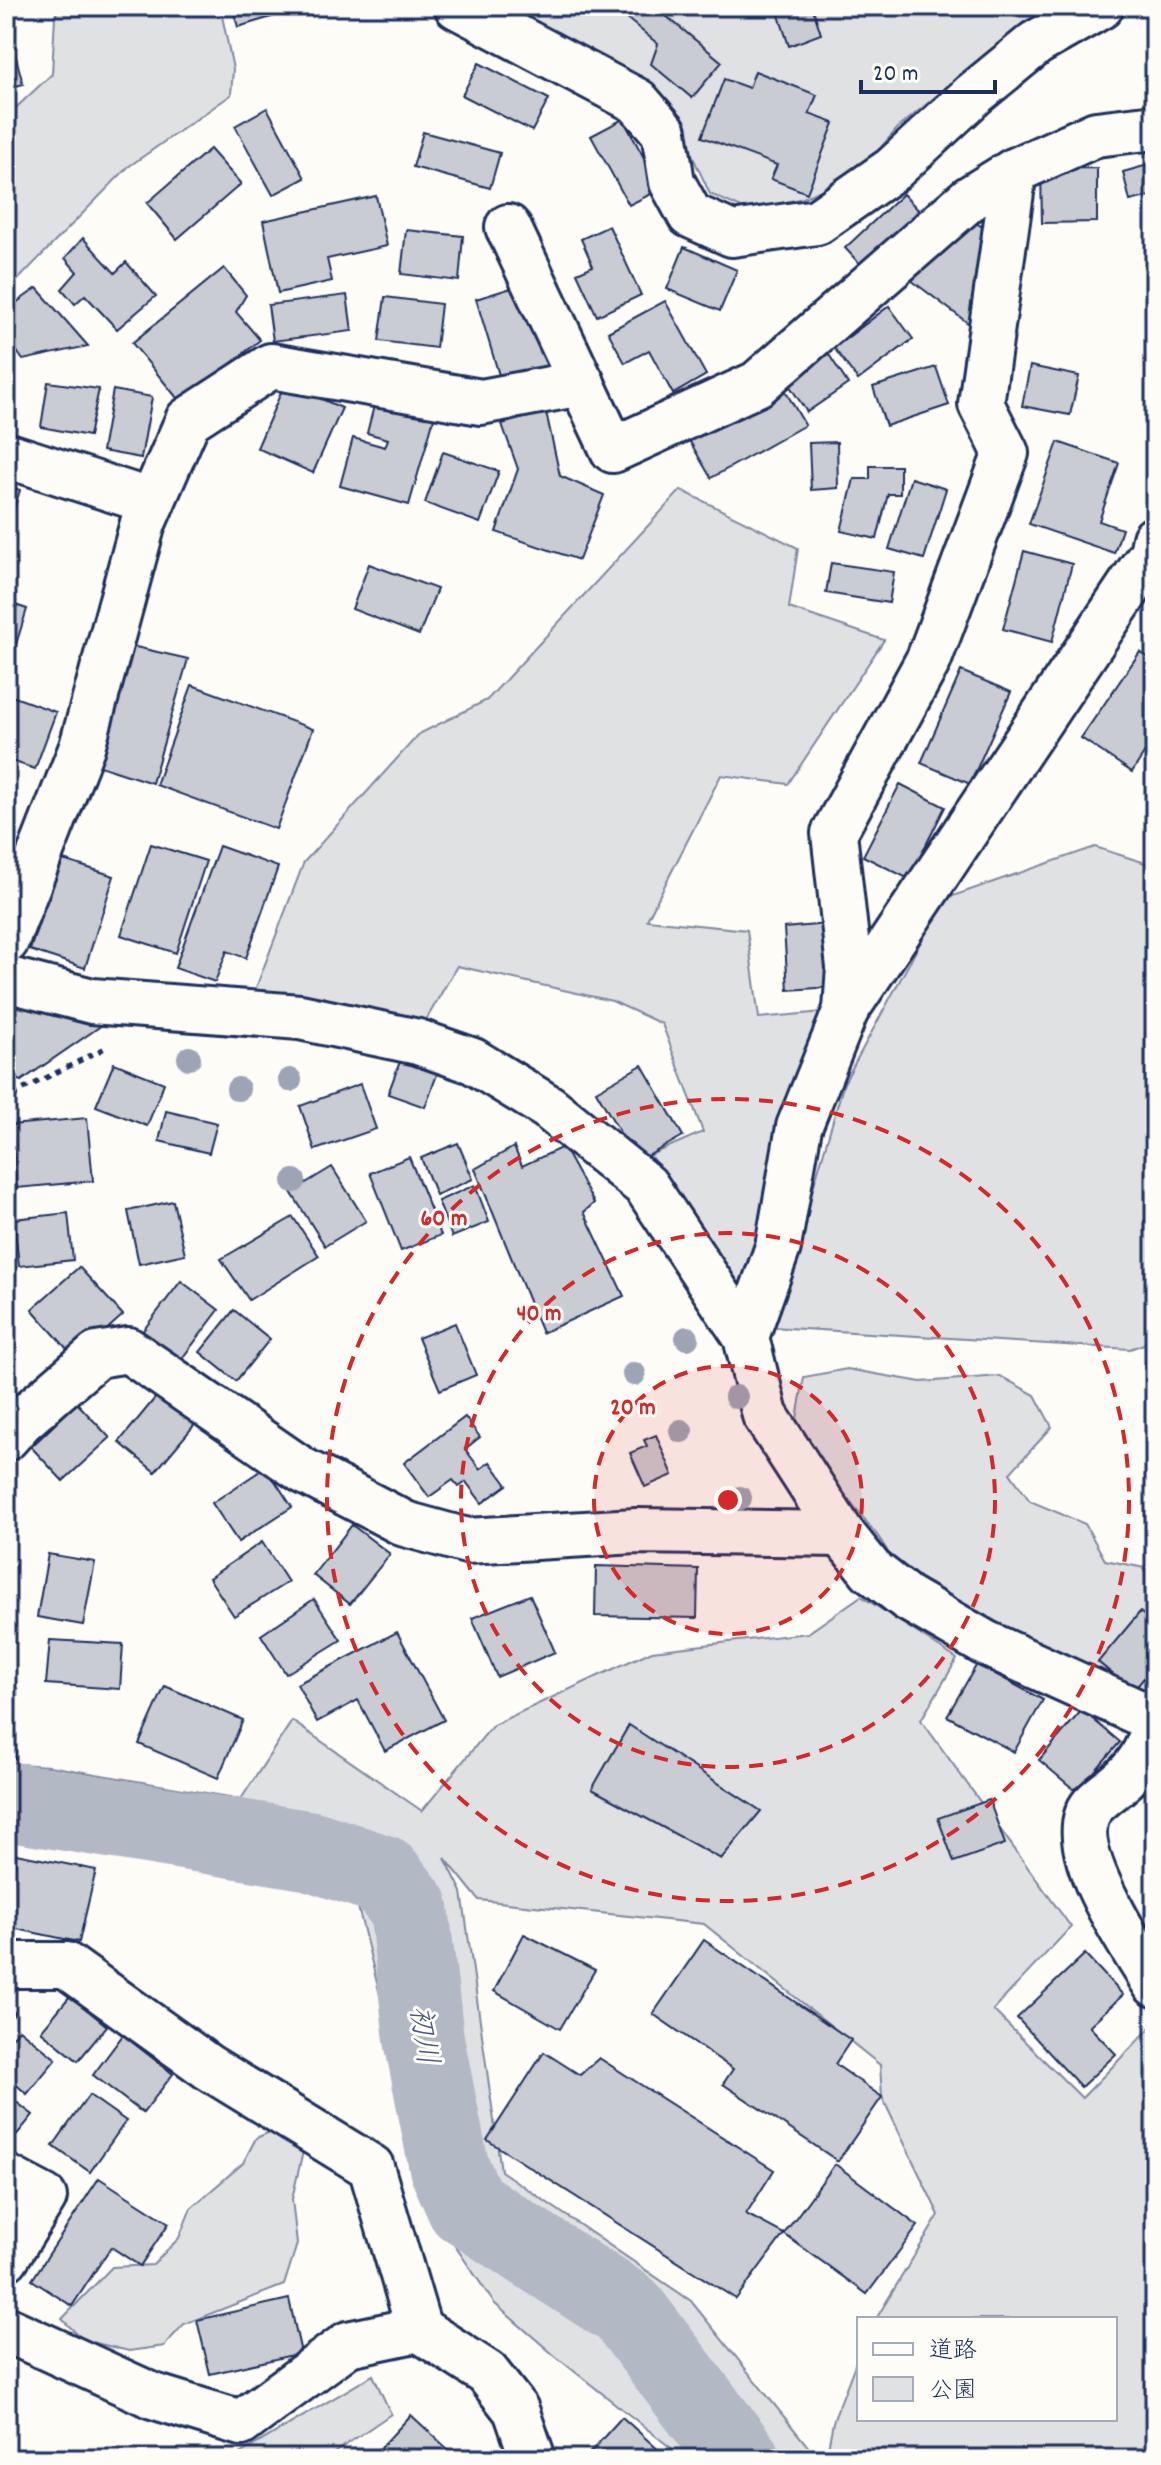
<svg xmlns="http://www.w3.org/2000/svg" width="1161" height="2465" font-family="Dekko,'Klee One',sans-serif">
	<rect width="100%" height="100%" fill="#fdfcf7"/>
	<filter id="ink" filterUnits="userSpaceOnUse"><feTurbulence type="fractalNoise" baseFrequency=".0125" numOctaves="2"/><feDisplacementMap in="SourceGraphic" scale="16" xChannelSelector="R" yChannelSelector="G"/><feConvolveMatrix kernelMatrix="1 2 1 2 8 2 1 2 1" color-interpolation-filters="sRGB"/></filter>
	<g filter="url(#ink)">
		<g fill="#e0e1e3" stroke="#7e88a0" stroke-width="2">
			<polygon points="60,6 220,6 233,69 231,95 128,167 6,292 6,117 52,74 55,16"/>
			<polygon points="494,6 1051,6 983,57 898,128 856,175 803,198 748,211 710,194 673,114"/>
			<polygon points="681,490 798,548 789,608 884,640 788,784 721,775 647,920 747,930 759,1018 846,1010 755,1310 650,1155 703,1132 662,1024 612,1001 457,966 422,1027 251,1001 304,862 419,734 487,700"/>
			<polygon points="1095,847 1155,866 1155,1340 1130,1349 772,1327 844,1083 944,899"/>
			<polygon points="847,1369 921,1382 1000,1376 1035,1395 1052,1427 1010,1473 1030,1501 1085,1524 1105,1560 1155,1570 1155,1720 910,1588 880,1539 795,1431 804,1377"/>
			<polygon points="861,1596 957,1659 921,1720 1071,1927 993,2010 1082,2098 1150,2028 1155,2035 1155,2459 826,2459 833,2422 859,2354 859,2419 1115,2419 1115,2319 876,2319 939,2215 882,2097 880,2065 704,1924 479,1900 445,1858 462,1892 501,2171 691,2301 818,2459 685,2459 555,2356 494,2303 421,2196 404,2091 356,1899 236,1866 48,1839 6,1827 6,1763 49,1766 241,1799 292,1721 422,1811 493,1725 652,1651 808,1633"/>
			<polygon points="281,2127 304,2147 292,2199 297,2244 284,2285 184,2324 164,2346 129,2351 83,2340 62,2319 112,2267 153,2265 179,2238 191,2208 243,2163 256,2138"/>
			<polygon points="373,2375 391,2414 325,2459 231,2459"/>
		</g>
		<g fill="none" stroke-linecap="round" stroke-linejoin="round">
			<polyline stroke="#b3b8c5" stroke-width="80" points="6,1801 312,1851 383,1875 409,1908 424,2039 449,2167 466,2206 626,2309 740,2459"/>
		</g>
		<g fill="#c9ccd3" stroke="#1b2f5e" stroke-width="2">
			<polygon points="232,6 308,6 238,27"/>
			<polygon points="612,6 654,6 722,62 692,98 651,64 658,44"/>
			<polygon points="776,6 812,6 821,34 789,46"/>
			<polygon points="6,19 23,84 6,89"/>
			<polygon points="479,63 549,99 532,131 462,95"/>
			<polygon points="755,71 817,95 809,114 834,123 807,193 771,179 777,165 702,137 724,79 749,88"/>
			<polygon points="267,108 305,178 273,195 235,126"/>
			<polygon points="623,119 661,189 629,205 591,136"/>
			<polygon points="423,132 500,153 490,188 413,167"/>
			<polygon points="210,149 241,184 177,239 147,203"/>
			<polygon points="1155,163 1155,195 1130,201 1123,172"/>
			<polygon points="1097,168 1097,222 1042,223 1041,169"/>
			<polygon points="903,194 928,220 870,275 845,248"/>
			<polygon points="376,196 387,246 327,259 332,281 278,293 263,221"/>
			<polygon points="972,220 988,231 973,327 911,280"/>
			<polygon points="609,226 641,295 597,316 577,273 593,266 581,239"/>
			<polygon points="406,230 463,236 459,281 401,274"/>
			<polygon points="83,238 115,273 126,262 156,296 117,329 85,295 75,304 62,289 77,272 65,258"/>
			<polygon points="684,247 737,270 720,311 667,289"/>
			<polygon points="224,268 246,295 236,312 260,340 182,404 132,343"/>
			<polygon points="518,286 560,367 502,385 476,299"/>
			<polygon points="37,288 88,346 23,360 6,336 6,310"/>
			<polygon points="347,295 352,331 273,341 268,305"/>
			<polygon points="385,297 441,304 436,348 379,341"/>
			<polygon points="665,301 706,375 673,394 649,350 625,363 608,332"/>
			<polygon points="889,306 913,339 858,380 834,348"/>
			<polygon points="826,350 848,384 807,412 784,377"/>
			<polygon points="1030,366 1079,376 1070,415 1022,406"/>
			<polygon points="936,367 949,405 886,426 873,387"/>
			<polygon points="48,382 99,389 89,436 41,427"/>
			<polygon points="285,383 342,408 313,473 257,448"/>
			<polygon points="783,387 805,425 711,478 689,440"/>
			<polygon points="113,390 152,397 141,458 102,451"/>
			<polygon points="375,402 434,418 409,505 340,486 353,438 385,447 388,439 367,433"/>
			<polygon points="546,412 560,476 604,495 579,560 496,532 518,469 502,424"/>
			<polygon points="837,442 838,488 811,490 809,443"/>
			<polygon points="1058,442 1119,463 1099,521 1122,529 1114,553 1029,524"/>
			<polygon points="443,452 499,471 480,523 425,503"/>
			<polygon points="870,466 900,466 900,494 888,494 877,539 841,531 854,479 870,479"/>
			<polygon points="911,478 946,489 924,559 889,549"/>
			<polygon points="6,485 20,490 6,535"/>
			<polygon points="1024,551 1072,564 1052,642 1003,629"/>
			<polygon points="831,563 894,572 889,603 826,593"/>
			<polygon points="369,564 437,589 419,635 352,609"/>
			<polygon points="6,602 27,609 12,657 6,655"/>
			<polygon points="127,645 188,659 152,783 97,765"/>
			<polygon points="1140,652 1155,662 1155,737 1132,772 1081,738"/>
			<polygon points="961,671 1011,692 970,784 921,763"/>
			<polygon points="192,685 313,729 276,829 156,785"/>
			<polygon points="6,694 56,712 35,769 6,759"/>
			<polygon points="900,784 945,807 909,879 863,856"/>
			<polygon points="151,844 206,861 176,953 121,935"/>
			<polygon points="219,846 278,867 246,958 227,951 215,982 175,968"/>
			<polygon points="60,859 114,876 85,968 30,950"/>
			<polygon points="827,924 832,987 788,990 784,928"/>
			<polygon points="6,1002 105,1023 21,1081 7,1075 11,1064 6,1061"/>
			<polygon points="402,1056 439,1069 425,1107 388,1094"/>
			<polygon points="114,1063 164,1083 147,1126 96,1106"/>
			<polygon points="642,1065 683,1136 637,1162 596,1091"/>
			<polygon points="360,1084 376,1129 315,1150 300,1106"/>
			<polygon points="166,1111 217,1123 209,1153 159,1141"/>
			<polygon points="87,1118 93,1181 17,1188 11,1125"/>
			<polygon points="458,1143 473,1179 436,1195 421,1158"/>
			<polygon points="514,1147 522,1166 563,1147 594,1203 584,1212 624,1296 542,1333 475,1169"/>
			<polygon points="409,1157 441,1235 401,1251 370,1173"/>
			<polygon points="332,1167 366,1221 325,1246 291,1192"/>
			<polygon points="475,1185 489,1222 452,1237 438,1201"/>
			<polygon points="173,1201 185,1254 139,1264 128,1211"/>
			<polygon points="68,1213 73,1260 19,1266 14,1219"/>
			<polygon points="293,1217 319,1256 249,1300 221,1259"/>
			<polygon points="79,1267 123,1315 75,1358 32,1309"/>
			<polygon points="181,1281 219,1310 180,1361 142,1332"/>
			<polygon points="234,1310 270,1339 236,1381 200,1352"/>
			<polygon points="455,1323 476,1375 440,1390 418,1338"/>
			<polygon points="160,1392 197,1422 155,1472 119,1442"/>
			<polygon points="77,1403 110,1438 63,1481 31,1447"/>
			<polygon points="465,1417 480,1437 465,1449 480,1469 490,1462 507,1485 482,1503 466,1482 459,1487 453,1480 429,1497 404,1463"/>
			<polygon points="656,1435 673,1475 645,1487 630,1453 647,1446 644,1440"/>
			<polygon points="266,1467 292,1507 238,1542 212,1503"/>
			<polygon points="352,1525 390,1554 350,1604 313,1575"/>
			<polygon points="262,1542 288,1582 234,1616 209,1578"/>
			<polygon points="48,1554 95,1562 83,1625 37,1617"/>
			<polygon points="596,1566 698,1569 697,1618 595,1616"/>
			<polygon points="530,1595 555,1652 497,1677 472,1618"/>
			<polygon points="314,1599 341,1640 286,1674 261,1635"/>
			<polygon points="1140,1612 1155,1624 1155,1665 1133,1691 1098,1662"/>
			<polygon points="397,1632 444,1720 385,1751 358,1700 317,1722 297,1684"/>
			<polygon points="50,1640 123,1644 120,1689 46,1684"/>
			<polygon points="977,1664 1043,1700 1014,1752 947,1716"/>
			<polygon points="6,1686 17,1689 15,1759 6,1757"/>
			<polygon points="165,1686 243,1720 218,1778 139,1744"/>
			<polygon points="1082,1710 1120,1742 1077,1792 1039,1760"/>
			<polygon points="629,1725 761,1811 721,1859 592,1789"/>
			<polygon points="989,1800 1005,1844 954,1862 938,1818"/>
			<polygon points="16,1854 96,1870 79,1942 7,1927"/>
			<polygon points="524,1934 595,1970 560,2029 494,1991"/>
			<polygon points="704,1940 851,2040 835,2064 882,2097 838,2161 723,2084 733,2069 653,2014"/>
			<polygon points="1085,1954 1123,1995 1089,2026 1116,2054 1081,2087 1017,2018"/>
			<polygon points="70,1996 107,2026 78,2061 41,2031"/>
			<polygon points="6,2005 15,2013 6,2025"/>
			<polygon points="19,2029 56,2059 27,2094 6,2076 6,2045"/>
			<polygon points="123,2035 173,2074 143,2113 93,2075"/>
			<polygon points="544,2052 580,2075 599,2058 774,2170 746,2214 784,2234 736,2299 487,2140"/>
			<polygon points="6,2094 33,2115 6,2148"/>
			<polygon points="89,2095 126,2121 90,2172 53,2146"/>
			<polygon points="835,2164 918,2226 867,2294 784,2234"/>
			<polygon points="99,2178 169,2223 140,2266 111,2247 72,2306 32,2280"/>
			<polygon points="289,2299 301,2353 210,2374 197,2320"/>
			<polygon points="411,2415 450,2451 443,2459 375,2459 372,2457"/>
			<polygon points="622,2417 662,2453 656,2459 584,2459"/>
		</g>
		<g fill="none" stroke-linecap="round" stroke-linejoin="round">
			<defs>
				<g id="minor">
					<polyline points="457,6 637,101 664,132 672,182 690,215 732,234 817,222 893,169 974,94 1036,43 1101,6"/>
					<polyline points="508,227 613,450 757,384 969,199 1014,171"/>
					<polyline points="6,455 152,502"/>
					<polyline points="6,941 82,747 143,523 188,420 271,366 481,402 582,383"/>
					<polyline points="6,979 92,1001 300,1017 418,1042 473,1061 548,1107 646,1186 746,1337 765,1415 842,1534 871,1570 907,1598 985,1643 1155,1720"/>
					<polyline points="846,1010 1152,553 1155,539"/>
					<polyline points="746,1337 778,1247 799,1127 846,1010 849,967 834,833 929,659 1006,453 981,404 1014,171 1096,134 1155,127"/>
					<polyline points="6,1438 22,1420 97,1355 128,1350 302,1470 405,1524 467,1541 636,1531 842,1534"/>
					<path d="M1155,1724c-7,27 -16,43 -38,61 -8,6 -17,13 -24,20 -33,40 40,142 62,179"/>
					<polyline points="6,1965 66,1965 208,2067 371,2167 419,2329"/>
					<polyline points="6,2177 44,2197 6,2258"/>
					<polyline points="6,2329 153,2396 241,2423 348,2344 419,2329 487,2373 516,2410 533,2459"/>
				</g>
			</defs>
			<use href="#minor" stroke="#1b2f5e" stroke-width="50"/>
			<polyline stroke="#1b2f5e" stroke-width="5" stroke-dasharray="6 6" stroke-linecap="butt" points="6,1119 16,1093 105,1048"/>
			<use href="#minor" stroke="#fdfcf7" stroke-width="44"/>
		</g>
		<g fill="#9ca4b5">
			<circle cx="189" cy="1058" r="12"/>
			<circle cx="290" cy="1080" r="12"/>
			<circle cx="238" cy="1089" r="12"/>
			<circle cx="294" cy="1181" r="12"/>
			<circle cx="687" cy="1338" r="12"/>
			<circle cx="634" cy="1374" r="12"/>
			<circle cx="736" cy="1397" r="12"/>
			<circle cx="681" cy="1431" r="12"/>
			<circle cx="740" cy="1498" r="12"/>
		</g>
	</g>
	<circle cx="728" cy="1500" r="134" fill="#d62828" fill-opacity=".12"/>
	<g fill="none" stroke="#d62828" stroke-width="4" stroke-dasharray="14 10">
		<circle cx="728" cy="1500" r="134"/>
		<circle cx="728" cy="1500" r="267"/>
		<circle cx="728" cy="1500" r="401"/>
	</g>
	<g text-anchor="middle" stroke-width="6" stroke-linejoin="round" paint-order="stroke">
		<g font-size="30" font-style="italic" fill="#49587d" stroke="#fdfcf7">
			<text transform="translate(425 2035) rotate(81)" y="10">初川</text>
		</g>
	</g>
	<circle cx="728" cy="1500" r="12" fill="#d62828" stroke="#fdfcf7" stroke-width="4"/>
	<g font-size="24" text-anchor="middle" font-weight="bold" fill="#d62828" stroke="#fdfcf7" stroke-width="6" stroke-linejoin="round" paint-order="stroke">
		<text x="444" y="1225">60 m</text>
		<text x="539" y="1320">40 m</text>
		<text x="633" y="1414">20 m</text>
	</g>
	<rect width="1161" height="2465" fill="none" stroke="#fdfcf7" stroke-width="32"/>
	<rect x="16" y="16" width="1129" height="2433" fill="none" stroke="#1b2f5e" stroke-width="3" filter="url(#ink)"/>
	<rect x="857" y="2317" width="260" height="104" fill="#fdfcf7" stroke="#a3aaba" stroke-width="2"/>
	<rect x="873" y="2343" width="40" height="12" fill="#fdfcf7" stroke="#a3aaba" stroke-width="2"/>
	<text x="929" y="2357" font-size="24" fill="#1b2f5e">道路</text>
	<rect x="873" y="2377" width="40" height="24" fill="#e0e1e3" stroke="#a3aaba" stroke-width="2"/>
	<text x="929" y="2397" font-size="24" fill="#1b2f5e">公園</text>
	<path d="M861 80v12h134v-12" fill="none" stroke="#1b2f5e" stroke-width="4"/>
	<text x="873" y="80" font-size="24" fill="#1b2f5e" stroke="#fdfcf7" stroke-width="6" paint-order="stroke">20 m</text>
</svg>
